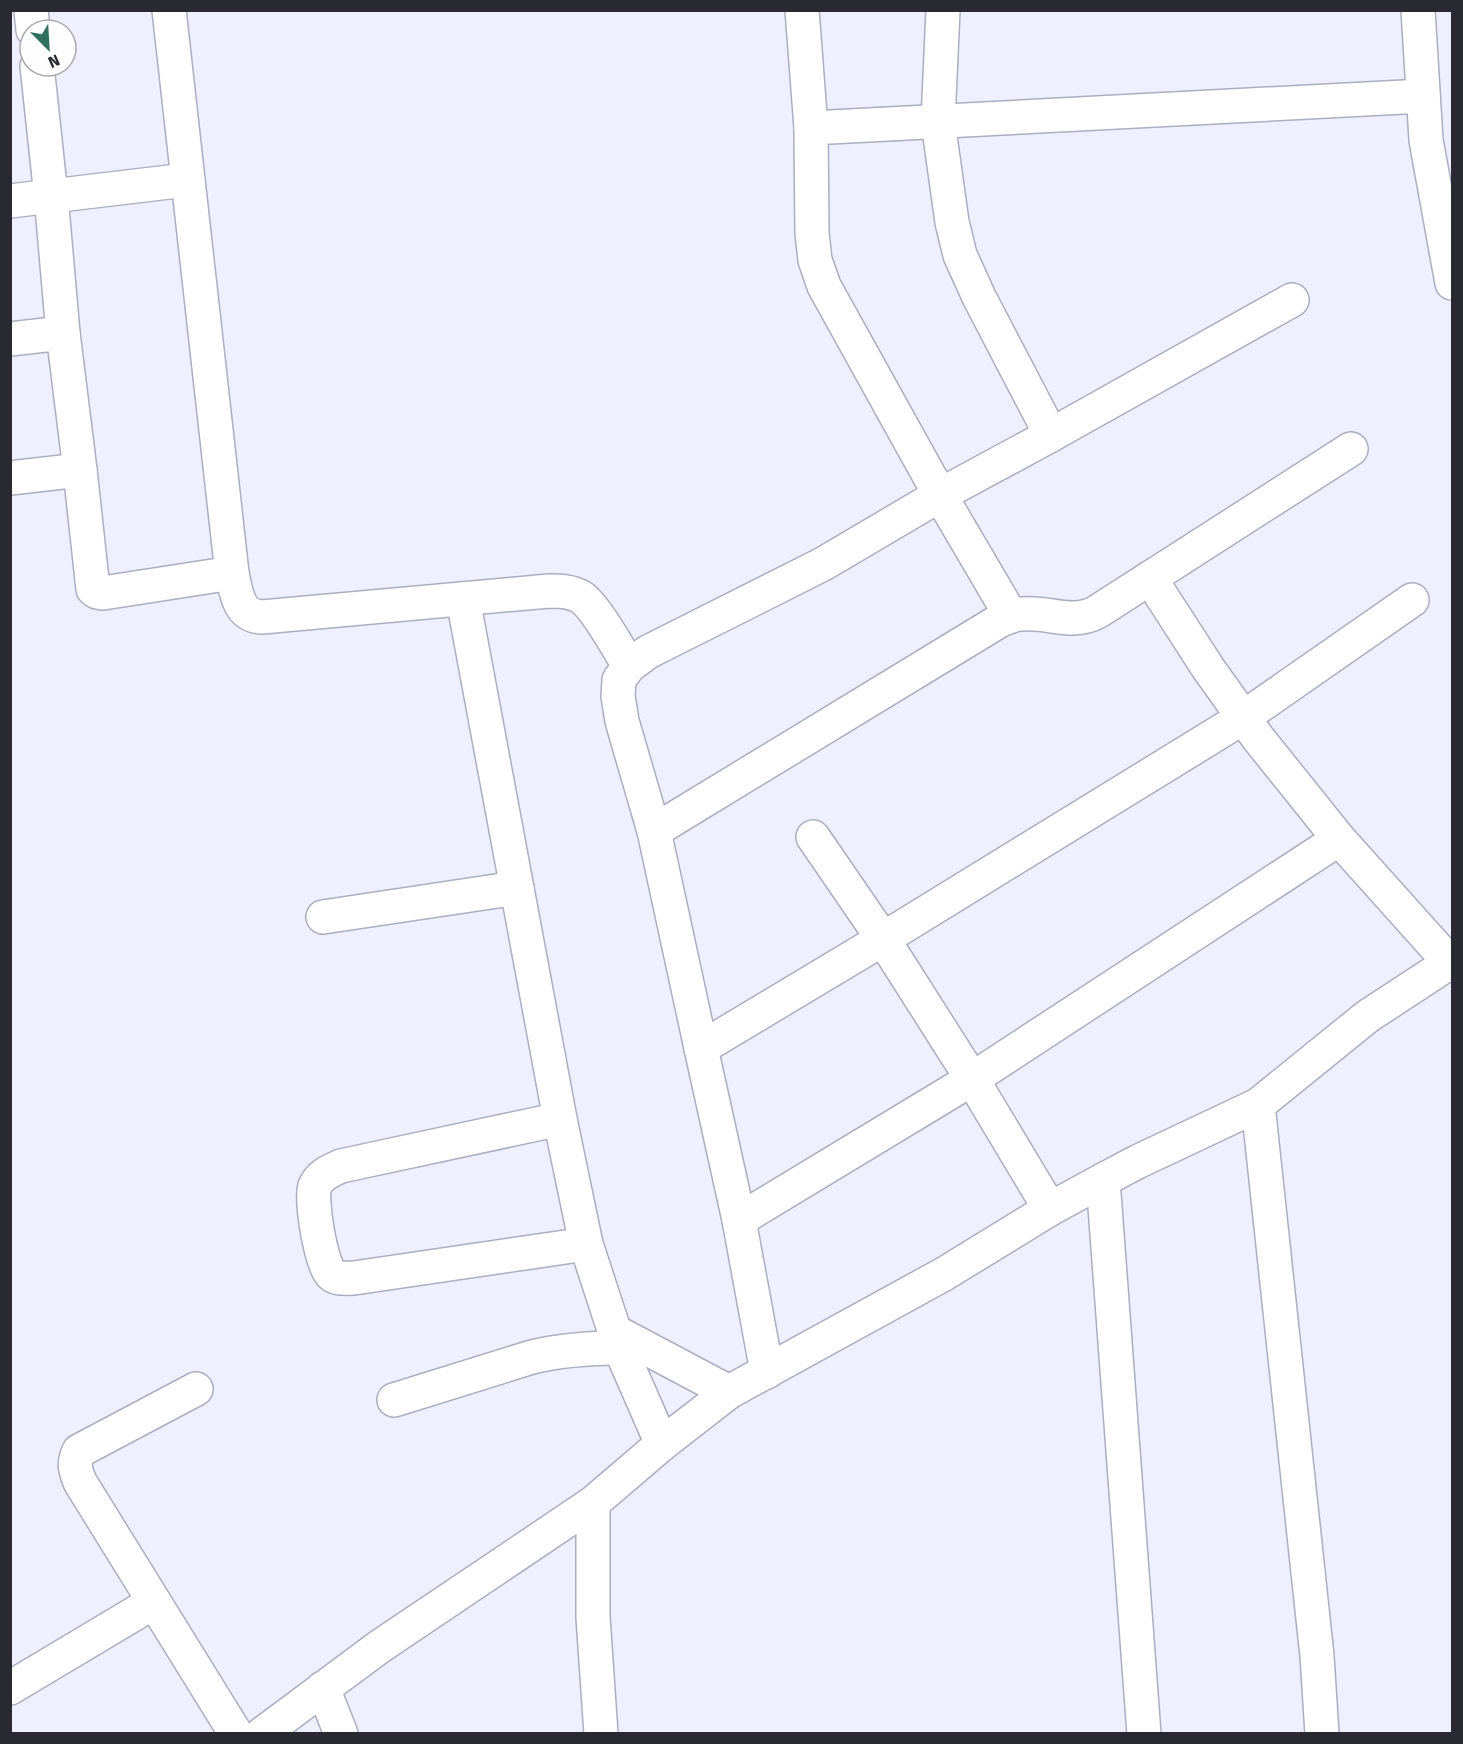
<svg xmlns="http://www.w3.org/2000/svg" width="1463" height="1744" font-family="'Fira Sans',sans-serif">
	<rect width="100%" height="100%" fill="#eef0ff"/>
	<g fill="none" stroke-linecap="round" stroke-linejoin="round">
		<defs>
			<g id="minor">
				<polyline points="31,10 33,30"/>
				<path d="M169,10l63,563c4,19 6,43 30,44l287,-26c11,0 22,0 32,6 14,9 38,52 48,69"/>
				<polyline points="802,10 811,128 812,233 815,260 824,286 940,495 1011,616"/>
				<polyline points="943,10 938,122 952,222 960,255 979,297 1051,435"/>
				<polyline points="1418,10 1426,140 1452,283"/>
				<polyline points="37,66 51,196 63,333 80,470 93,589 97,592 103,593 232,573"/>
				<polyline points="811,128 1423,96"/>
				<polyline points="10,201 186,180"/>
				<polyline points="10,339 63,333"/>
				<polyline points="10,478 80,470"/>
				<polyline points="1150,578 1208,668 1258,738 1339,839 1452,965"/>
				<polyline points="463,599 560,1119 586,1244 620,1348 662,1444"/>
				<path d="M654,831l345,-210c7,-3 14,-7 23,-7 26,-3 49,12 75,-2l254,-163"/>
				<polyline points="813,837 883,939 972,1079 1050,1209"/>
				<polyline points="323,917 517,888"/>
				<polyline points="701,1048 883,939 1244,717 1412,600"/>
				<polyline points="1258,1105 1317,1656 1322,1734"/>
				<path d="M560,1119l-219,47c-11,5 -21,9 -26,20 -5,13 6,78 16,88 6,6 15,4 23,4l232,-34"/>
				<polyline points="1103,1180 1144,1734"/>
				<polyline points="739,1220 972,1079 1339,839"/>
				<polyline points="614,1331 729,1392"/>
				<polyline points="767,1372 739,1220 701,1048 654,831 622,721 618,696 619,680 629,666 648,652 823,564 940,495 1051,435 1292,300"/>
				<path d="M196,1389l-117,62c-6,12 -4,19 1,31l156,252"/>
				<path d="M394,1400l138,-43c29,-7 58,-9 88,-9"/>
				<polyline points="593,1503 593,1617 601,1734"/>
				<polyline points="10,1688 154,1602"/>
				<polyline points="323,1688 341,1734"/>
				<polyline points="262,1734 379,1647 593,1503 662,1444 729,1392 944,1274 1050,1209 1103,1180 1137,1162 1258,1105 1368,1016 1452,961"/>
			</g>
		</defs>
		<use href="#minor" stroke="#abaebf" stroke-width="36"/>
		<use href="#minor" stroke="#fff" stroke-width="33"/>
	</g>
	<rect width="1463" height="1744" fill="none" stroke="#292a31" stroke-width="24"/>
	<g transform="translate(48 48) rotate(156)"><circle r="28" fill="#fefefe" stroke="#a9a9ac" stroke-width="1.5"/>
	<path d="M0-4.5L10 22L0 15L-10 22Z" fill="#30705f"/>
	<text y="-9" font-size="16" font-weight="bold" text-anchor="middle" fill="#292a31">N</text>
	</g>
</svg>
